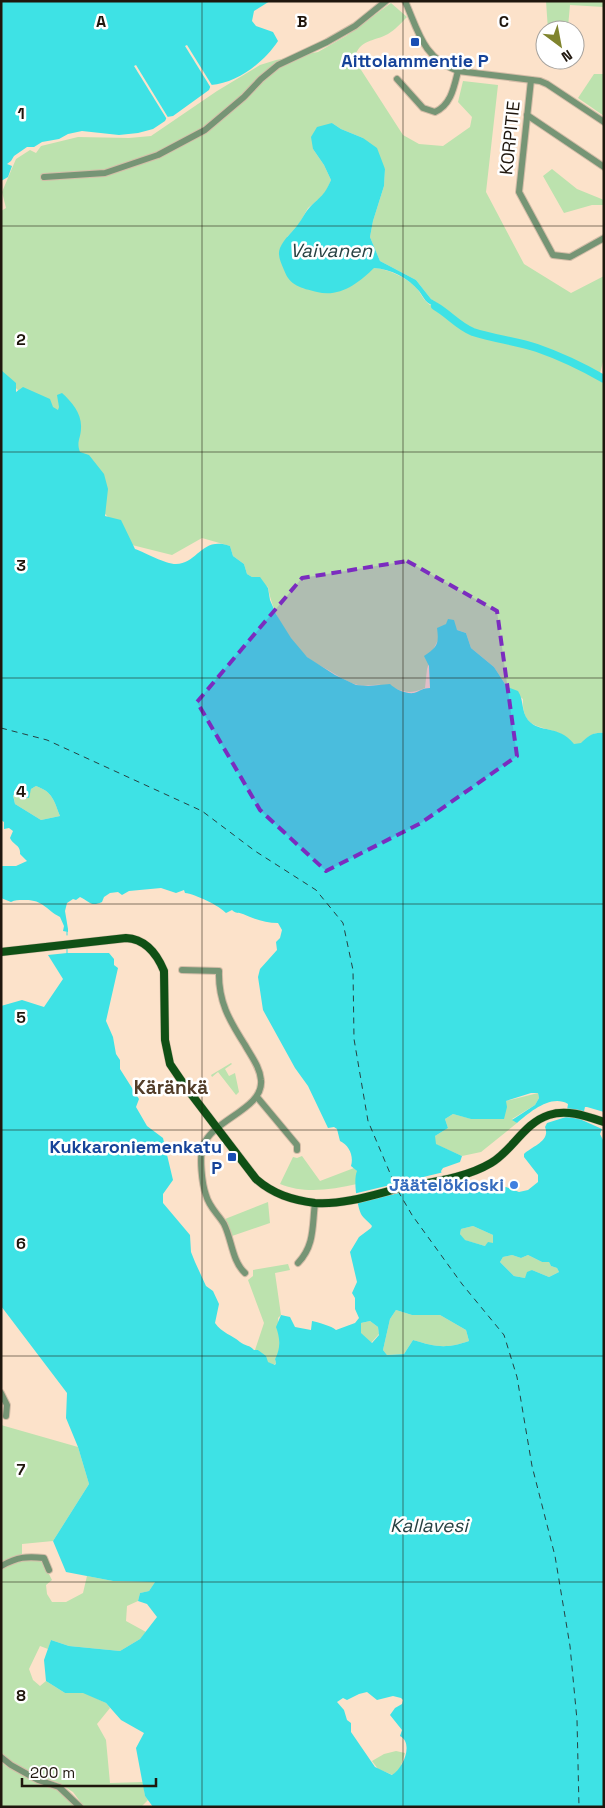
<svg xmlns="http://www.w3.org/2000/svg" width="605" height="1808" font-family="'Space Grotesk',sans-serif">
	<rect width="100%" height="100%" fill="#fce2ca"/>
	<g fill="#bce2ae" fill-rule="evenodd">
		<polygon points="546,1 604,1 604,7 570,5 568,27 570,30 548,30"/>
		<path d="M391,3l16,14c-6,6 -12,13 -19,17 -14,8 -28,4 -34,25l49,76 16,9 24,2 27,-19 2,-10 -14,-15 5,-21 35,4 -12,107 38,72 47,29 33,-17v82l-5,19 5,8v348c-11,-1 -16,3 -23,11h-8c-18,-24 -52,-6 -50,-45l-16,-12 -13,-20 -23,-19 -5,-15 -9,-3 -11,-6 -13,26 -6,19 -2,19c-20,9 -25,0 -44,-3 -8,-1 -16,2 -23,0 -9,-2 -20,-9 -28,-14 -7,-4 -16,-8 -23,-14 -19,-16 -35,-45 -39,-70l-21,-13 -3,-10 -11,-8 -3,-10 -28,-8 -30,17 -40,-10 -38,-44 -77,-112 -16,-12v-166l5,-3 -4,-16 14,-33 14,-9 6,3 5,-7 37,-9 51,1 22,-2 66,-45 43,-26 16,-5 42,-8 28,-16zM332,123l9,6 22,9 22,31 -1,17 -11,35 -3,16 10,24 36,19 15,19 4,3 -5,3c-5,-4 -7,-7 -10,-12 -7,-13 -31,-24 -46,-25l-87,-31 12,-13 9,-16 17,-14 6,-14 -7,-15 -11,-16z"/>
		<polygon points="594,74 604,74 604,116 578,98"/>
		<polygon points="552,169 577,189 604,200 604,205 592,205 564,213 543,176"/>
		<path d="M36,786c17,6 18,15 24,30l-19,4 -26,-16 -2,-10 15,4 3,-9z"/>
		<polygon points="231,1063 232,1064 225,1069 229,1076 235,1073 239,1092 236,1095 218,1072 212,1077 211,1075"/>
		<polygon points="538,1093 539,1098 535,1105 512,1119 517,1123 481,1152 462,1156 435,1144 435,1136 448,1128 445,1119 453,1114 472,1119 506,1101"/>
		<path d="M302,1156l18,25 34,-13 3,3v13c-26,6 -53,10 -77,0l13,-27 4,1z"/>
		<polygon points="268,1202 270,1223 232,1236 225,1219"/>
		<polygon points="473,1226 493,1235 493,1244 485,1246 464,1240 460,1234 461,1229"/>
		<polygon points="512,1255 521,1258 528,1255 542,1262 549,1262 551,1266 557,1268 559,1272 549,1277 532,1270 525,1278 514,1276 500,1262 503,1257"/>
		<polygon points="288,1264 290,1270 275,1273 281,1315 278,1318 280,1350 275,1359 276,1363 274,1365 267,1362 258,1350 255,1350 264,1323 248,1280 253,1276 253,1270"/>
		<path d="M396,1310l16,5h28l26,15 3,11c-23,8 -33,6 -56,-1l-9,14 -17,1 -4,-5 7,-31z"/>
		<polygon points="370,1321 378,1327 379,1334 371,1343 361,1334 361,1323"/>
		<path d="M1,1425l77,22 11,37 -36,57 -31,3v16c23,-1 20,-1 30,20l-6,5 1,9 5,8h14l17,-9 4,-17 26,5 42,1 -6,9 -9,2 -2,8 -11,5 -1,15 20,11 -6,7 -20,12 -51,-5 -18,-6 -3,9 -8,-3 -11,23 4,11 7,6 6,-5 19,12 18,-1 23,11 4,5 -13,16 9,16 4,43 33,-1 2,14 3,4 -7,7h-57l-11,-15 -16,-10 -16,-4 -35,-19 -5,-6z"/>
		<polygon points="396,1751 405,1753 400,1769 393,1775 378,1769 372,1761 384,1754"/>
		<polygon points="1,1761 6,1766 42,1786 56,1789 66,1796 76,1807 1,1807"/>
	</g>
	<g fill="#3ee2e5" fill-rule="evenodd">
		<path d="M1,1h269l-16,10 -2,10 4,5 17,6 5,9c-14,21 -40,42 -67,44l-2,5 -36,26 -6,1 -2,4 -12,8 -15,4 -19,2 -37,-4 -14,3 -9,5 -17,3 -8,5h-7l-13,9 -3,5 -4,3 5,2 -4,11 -7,4z"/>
		<path d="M332,123l9,6 22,9 14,10 8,21 -1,17 -11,35 -3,16 10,24 36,19 15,19 5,3 -1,4c-9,-2 -11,-8 -16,-15 -11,-13 -28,-22 -45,-23 -15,15 -35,30 -57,24 -16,-4 -27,-6 -33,-22 -3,-7 -7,-15 -4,-22 4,-10 13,-16 19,-25 4,-5 6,-11 11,-16 11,-11 14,-11 21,-27l-7,-15 -11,-16 -2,-12 6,-10z"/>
		<path d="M1,370l15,13v9l7,-5 27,12 3,8 5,3 1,-3 -2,-12 5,-2c10,9 20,21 19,35 0,10 -5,14 -1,24l9,3 15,19 4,15 -3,27 16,4 14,29c11,4 30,15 41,15 22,0 25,-28 54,-18l3,10 11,8 3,10 5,3h8l8,11 2,12 6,14 15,24 16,19 28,18 21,10 12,1 22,-2c5,5 15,10 24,9 6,-2 9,-5 16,-5l-1,-22 -5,-10c14,-9 15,-13 13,-28l9,-4 2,-5 6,1 3,10 9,3 5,15 23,19 13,20 11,4c6,9 3,20 10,29 12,14 30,4 46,24l7,-1c7,-7 12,-11 23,-10v379l-17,-5h-2l-3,13 20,9 -2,5 4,8v665h-451l-8,-11 -9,-48 8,-15 -23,-13 -15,-17 -23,-10h-18l-19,-12 -2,-21 7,-20 18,6 51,5 20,-12 17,-22 -10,-13 -9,-3 2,-8 9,-2 6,-9 -42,-1 -47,-9 -13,-31 36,-57 -11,-37 -12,-29 1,-25 -66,-87v-300l21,-6 22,7 19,-28 -15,-24 19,-2h42l5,6v6l4,3 -12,53 7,16 3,17 4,6v9l19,30 -3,8 11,19 16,12 10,42 -10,14v9l27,32 1,17 4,10 11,24 7,5 6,13 -4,19c7,10 17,12 25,19 5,4 10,3 14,8h4l8,6 2,6 7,3 1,-2 -1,-4c6,-11 5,-21 1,-32l5,-12 9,2 5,10 16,3 1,-9c5,1 20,5 24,9l19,-7 4,-5 -4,-9v-11l-3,-5 5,-11 -7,-30 9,-15 12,-9 1,-2c-3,-4 -9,-8 -11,-12 -4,-9 -8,-34 -4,-43l-6,-5c3,-10 -2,-21 -11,-25l-3,-12 -3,-2 -6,1 -20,-42 -13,-18 -32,-58 -5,-33 2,-8 17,-19 -1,-8 4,-4 2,-8 -4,-7c-13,0 -24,-4 -35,-9 -5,-2 -7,0 -11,-4l-6,3c-6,-7 -31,-19 -41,-20l-1,-3 -8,3 -15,-5 -32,3 -7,4 -4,-3 -8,1 -6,4 -2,5c-11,5 -12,0 -22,-5l-4,3 -3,-1 -6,4 -2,8 3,18v3l-5,-1 1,-5 -4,-9c-15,-8 -17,-18 -37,-17 -5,0 -8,0 -12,2l-10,-4v-32h15l11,-5 -7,-7c1,-9 -7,-9 -10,-16l3,-7 -4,-3 -5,1v-7l-3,-2zM36,786c17,6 18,15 24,30l-19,4 -26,-16 -2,-9 16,3 2,-9zM531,1093h7l1,5 -4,7 -23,15 5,3c13,-11 34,-29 51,-19l-2,13 -19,6 -2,4c6,14 -13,19 -21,27v3l14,18v7l-10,8 -9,2 -13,-5 -20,2 -12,-7 -25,7 -3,-2 -5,-16 2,-3 17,-6 2,-6 -26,-12 -1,-8 13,-8 -3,-9 8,-5 18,5h33l3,-12 -1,-6zM473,1226l20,9v8l-5,-1 -3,4 -20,-6 -5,-6 1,-5zM512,1255l9,3 7,-3 14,7h7l2,4 6,2 2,4 -10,5 -17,-7 -5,2 -2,6 -11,-2 -14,-14 3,-5zM396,1310l16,5h28l26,15 3,11c-23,8 -33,6 -56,-1l-9,14 -17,1 -4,-5 7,-31zM370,1321l8,6 1,8 -7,8 -11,-10v-10zM367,1692l10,8 16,-4 8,2 2,2 -1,4 -7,4 -5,7 12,15 -2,6c14,7 3,33 -8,39l-17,-8 -24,-35v-9l-4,-3 -3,-10 -7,-8 6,-4 4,2 12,-6z"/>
	</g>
	<g fill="#fce2ca">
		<polygon points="187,45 213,87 211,88 185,46"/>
		<polygon points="136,65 169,119 168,121 134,66"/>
		<polygon points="444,1172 447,1182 355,1203 353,1194"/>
	</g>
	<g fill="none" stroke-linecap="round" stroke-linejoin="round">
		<g stroke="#3ee2e5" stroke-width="1">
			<polyline points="67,932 67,935"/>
			<polyline points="67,953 67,949"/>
		</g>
		<path stroke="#3ee2e5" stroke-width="8" d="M435,306c14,8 23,20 38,26 21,7 44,9 64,16 23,8 46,19 67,31"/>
		<g stroke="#274142" stroke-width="1" stroke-dasharray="6 5" stroke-linecap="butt">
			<polyline points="1,728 47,740 202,811 255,851 316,890 343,923 353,970 354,1039 368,1121 395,1185"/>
			<polyline points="398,1191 412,1215 462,1284 504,1335 517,1377 532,1466 555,1556 570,1646 577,1720 579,1807"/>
		</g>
		<defs>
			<g id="minor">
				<path d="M405,1c14,32 18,57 53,70l82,10 7,3 57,38"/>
				<path d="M397,79l26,29 12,4c16,-7 19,-25 23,-41"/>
				<polyline points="531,80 519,192 553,255 570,257 604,238"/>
				<polyline points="527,115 604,167"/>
				<polyline points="44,177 105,173 158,155 205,130 244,97 261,79 278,65 327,42 355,26 386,1"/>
				<path d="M182,970l37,1c-1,30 10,49 26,74 6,11 15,22 16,35 3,29 -48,39 -58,66 -4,11 -1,38 3,49 3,12 12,19 18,29 8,16 8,37 21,49"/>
				<polyline points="257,1097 297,1145 297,1150"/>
				<path d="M298,1263c17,-18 14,-37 17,-60"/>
				<polyline points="1,1393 7,1405 6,1416"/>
				<path d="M1,1566c17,-9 25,-10 43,-8l5,12"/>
				<polyline points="1,1757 11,1765 38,1780 59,1787 80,1807"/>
			</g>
			<path id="major" d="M1,952l125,-14c19,1 31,16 38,33l1,69 5,24 15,22 71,93c17,15 36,21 59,24 28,2 58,-8 85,-15 30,-6 64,-9 91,-25 22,-13 33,-40 58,-48 18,-6 37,1 55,7"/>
		</defs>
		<use href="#minor" stroke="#d4bda8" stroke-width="8"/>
		<use href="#major" stroke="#d4bda8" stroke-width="9"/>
		<use href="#minor" stroke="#769575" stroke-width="6"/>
		<use href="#major" stroke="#0f5015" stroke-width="8"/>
	</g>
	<path fill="#7b2cbf" fill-opacity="0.2" stroke="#7b2cbf" stroke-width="4" stroke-dasharray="10 6" stroke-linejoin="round" d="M407,561l90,50 20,145 -96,67 -95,48 -66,-61 -63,-108 105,-124z"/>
	<path fill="none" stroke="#1f160d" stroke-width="1" stroke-opacity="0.55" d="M202,1v1806M403,1v1806M1,226h603M1,452h603M1,678h603M1,904h603M1,1130h603M1,1356h603M1,1582h603"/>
	<g fill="#1a4fb4" stroke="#fff" stroke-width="2">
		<rect x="410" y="37" width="10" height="10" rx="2.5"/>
		<rect x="227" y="1152" width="10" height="10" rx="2.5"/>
	</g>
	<circle fill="#3f7fe0" stroke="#fff" stroke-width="2" cx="514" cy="1185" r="5"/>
	<g text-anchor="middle" stroke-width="5" stroke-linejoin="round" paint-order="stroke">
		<g font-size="18" font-weight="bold" fill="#164399" stroke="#fff">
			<text x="415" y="67">Aittolammentie P</text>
			<text x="222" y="1153" text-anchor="end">Kukkaroniemenkatu<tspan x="222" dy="21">P</tspan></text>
		</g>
		<g font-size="18" fill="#1f160d" stroke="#fff">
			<text transform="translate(510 138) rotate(-84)" y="6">KORPITIE</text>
		</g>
		<g font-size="18" font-weight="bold" fill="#366cbe" stroke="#fff" text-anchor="end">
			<text x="504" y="1191">Jäätelökioski</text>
		</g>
		<g font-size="19" font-style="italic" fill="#274142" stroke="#fff">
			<text x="331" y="257">Vaivanen</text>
			<text x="429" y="1532">Kallavesi</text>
		</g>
		<g font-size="19" font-weight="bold" fill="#523d29" stroke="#fff">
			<text x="171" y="1094">Käränkä</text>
		</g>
	</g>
	<g font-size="16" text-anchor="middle" font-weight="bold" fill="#1f160d" stroke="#fff" stroke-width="5" stroke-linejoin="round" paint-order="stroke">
		<text x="101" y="27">A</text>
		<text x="302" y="27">B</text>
		<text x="504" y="27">C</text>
		<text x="21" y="119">1</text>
		<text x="21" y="345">2</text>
		<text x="21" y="571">3</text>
		<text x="21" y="797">4</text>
		<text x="21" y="1023">5</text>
		<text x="21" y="1249">6</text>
		<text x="21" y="1475">7</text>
		<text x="21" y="1701">8</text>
	</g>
	<rect width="605" height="1808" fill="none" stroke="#1f160d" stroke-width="5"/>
	<g transform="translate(560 45) rotate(148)"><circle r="24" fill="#ffffff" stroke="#a5a29e"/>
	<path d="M0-4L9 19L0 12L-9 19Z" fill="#80842e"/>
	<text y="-8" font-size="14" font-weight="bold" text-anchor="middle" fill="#1f160d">N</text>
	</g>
	<path d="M22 1778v8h134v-8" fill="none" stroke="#1f160d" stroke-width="2.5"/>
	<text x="30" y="1778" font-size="15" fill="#1f160d" stroke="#ffffff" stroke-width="4" paint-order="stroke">200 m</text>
</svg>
